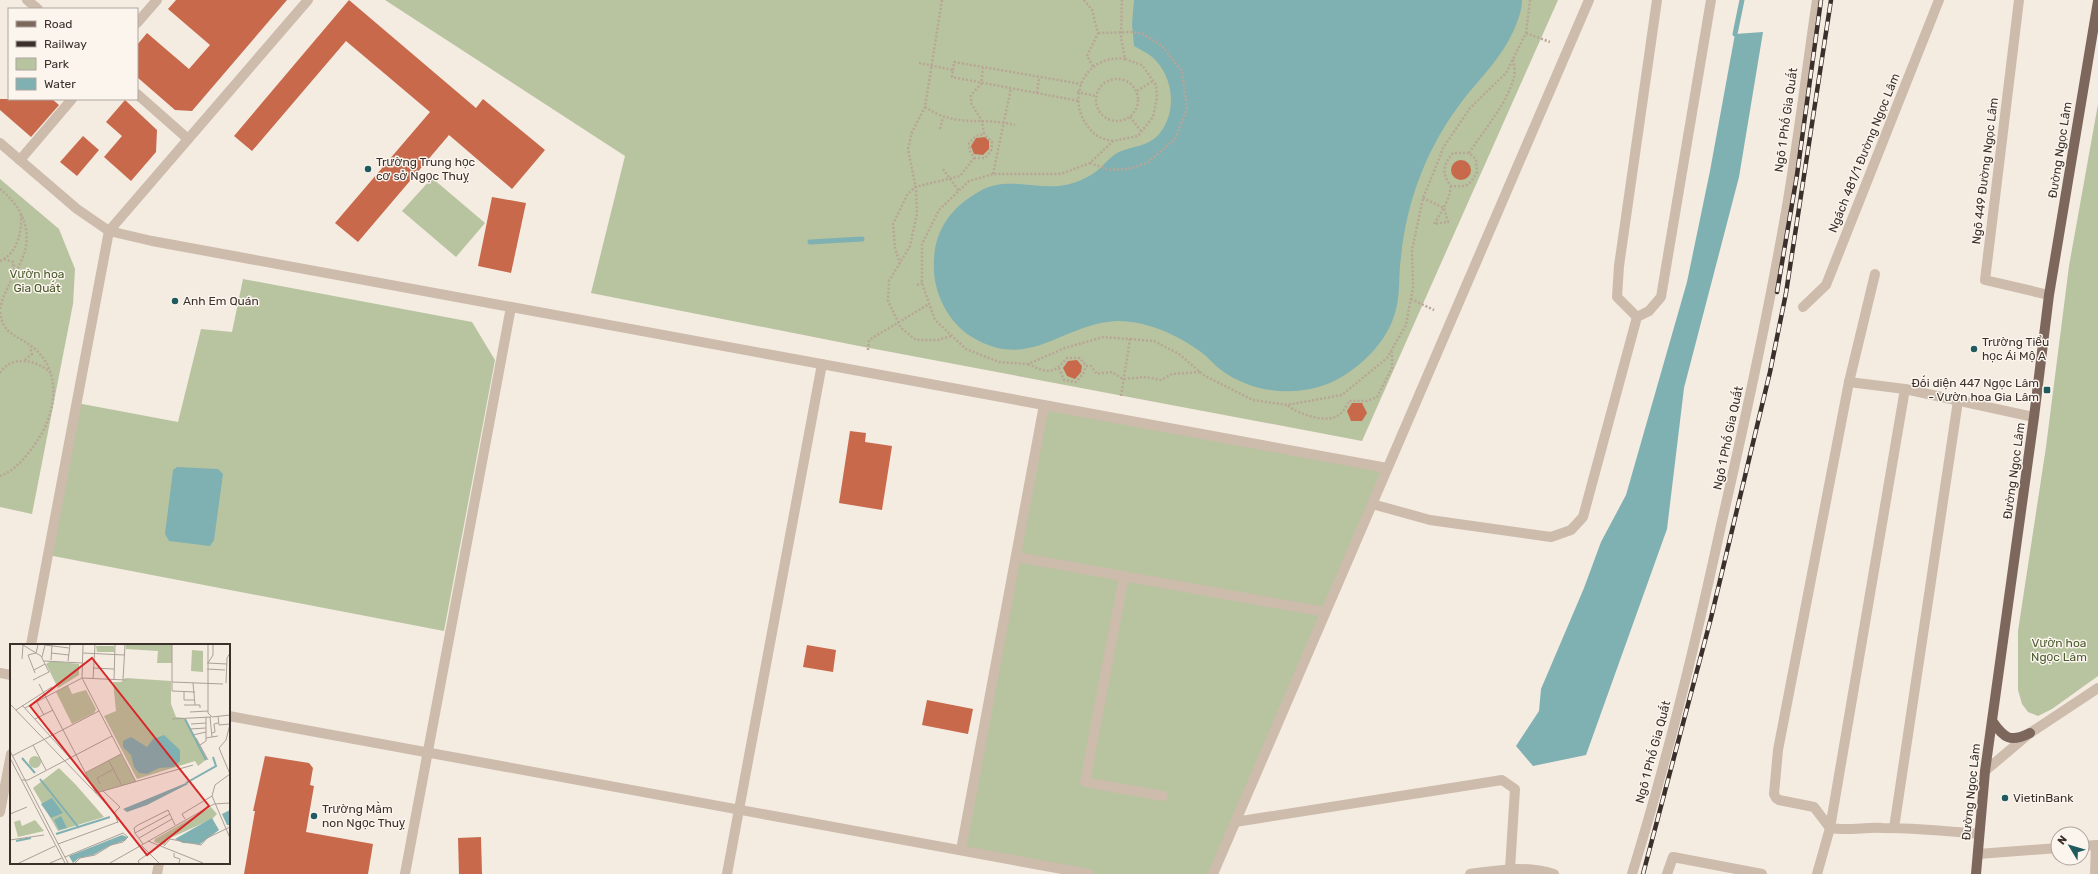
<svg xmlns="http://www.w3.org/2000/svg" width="2098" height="874" font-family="Rubik,sans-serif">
	<rect width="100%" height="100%" fill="#f4ebe1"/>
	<g fill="#b8c4a0">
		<polygon points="385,0 1558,0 1362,441 859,346 591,293 625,156"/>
		<polygon points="2098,104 2098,676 2052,709 2038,716 2028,712 2022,704 2018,690 2018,631 2046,447 2069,266"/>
		<polygon points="432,178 485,223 456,257 402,211"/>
		<polygon points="0,179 59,229 75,269 73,304 32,514 0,507"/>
		<polygon points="243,279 472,322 495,360 444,631 48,555 77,403 178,422 201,329 232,332"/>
		<polygon points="1044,405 1387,468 1214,874 1089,874 961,850"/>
	</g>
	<g fill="#7fb0b2">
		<path d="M1134,0h388c0,9 -3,17 -6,25 -12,30 -33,50 -53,75 -17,22 -32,48 -42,74 -10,24 -18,58 -20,83 -3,20 0,40 -7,59 -8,25 -28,45 -49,59 -37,24 -89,21 -124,-5 -7,-5 -13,-13 -20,-18 -23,-17 -56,-32 -85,-31 -54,3 -87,51 -144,16 -22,-13 -37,-41 -38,-66 -2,-37 14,-62 46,-80 28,-16 60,1 90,-7 8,-2 18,-7 24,-11 9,-6 16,-17 25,-21 14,-6 31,-6 41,-19 18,-23 13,-59 -9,-77 -5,-4 -12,-7 -17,-10l-2,-22z"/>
		<polygon points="1763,32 1739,177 1684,388 1667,529 1586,755 1533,766 1516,746 1539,711 1541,689 1584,588 1601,542 1626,495 1687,282 1710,171 1735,34"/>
		<polygon points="177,467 218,469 223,474 214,540 210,546 169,541 165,534 173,470"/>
	</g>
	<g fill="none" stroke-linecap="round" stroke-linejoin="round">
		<g stroke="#7fb0b2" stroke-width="5">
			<polyline points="1735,34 1742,0"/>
			<polyline points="810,242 862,239"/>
		</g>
	</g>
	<g fill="#c8694b">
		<polygon points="176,0 287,0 192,111 175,110 137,77 137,45 147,33 189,69 210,45 168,9"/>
		<polygon points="349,0 476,108 483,99 545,150 512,189 449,135 358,242 335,223 430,112 346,41 252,151 234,136"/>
		<polygon points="0,99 52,99 59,105 31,137 0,110"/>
		<polygon points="125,100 157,130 156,152 131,181 104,157 122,136 106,122"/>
		<polygon points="83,136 99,150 77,176 60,162"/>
		<polygon points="985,137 989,141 989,149 983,155 974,154 971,146 976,138"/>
		<circle cx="1461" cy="170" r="10"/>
		<polygon points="492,197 526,203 511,273 478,266"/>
		<polygon points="1077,360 1082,366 1081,372 1075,379 1067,376 1063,368 1068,361"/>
		<polygon points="1352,403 1362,403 1367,413 1362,421 1351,421 1347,411"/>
		<polygon points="850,431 866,433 865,442 892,446 882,510 839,503"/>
		<polygon points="807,645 836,650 833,672 803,667"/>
		<polygon points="927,700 973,709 968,734 922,725"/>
		<polygon points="265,756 309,763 313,768 310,785 314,786 306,832 373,844 368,874 244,874 255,811 253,811"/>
		<polygon points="481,837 482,874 459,874 458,838"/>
	</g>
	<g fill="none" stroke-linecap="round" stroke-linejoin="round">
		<g stroke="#b9a596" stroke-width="2.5" stroke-dasharray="2 2" stroke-linecap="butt">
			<polyline points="942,0 925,107 912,132 908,149 916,189 917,214 910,246 889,281 888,301 901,328 916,340 938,340 951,336"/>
			<polyline points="1084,0 1092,10 1098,33 1087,56 1094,68"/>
			<polyline points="1526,33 1550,42"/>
			<polyline points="919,63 953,70 952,77 1079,101"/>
			<polyline points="953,70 954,62 1081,84"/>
			<circle cx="1117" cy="100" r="21"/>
			<polyline points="1137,91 1153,81"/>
			<polyline points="1077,92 1096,96"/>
			<polyline points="1037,93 1039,78"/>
			<path d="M925,107c34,22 55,9 90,18"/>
			<polyline points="1130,117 1141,131"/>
			<polyline points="940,129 943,117"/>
			<path d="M1113,141c-5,-1 -11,-2 -15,-5 -4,-1 -6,-5 -9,-8 -25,-30 -3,-75 36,-69"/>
			<path d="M1469,153h-16c-10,12 -12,20 -2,33 17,1 18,0 26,-14l-1,-13 -7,-6c16,-25 37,-47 45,-76 1,-5 0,-13 -1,-18"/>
			<polyline points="974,158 985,158 991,151 992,142 984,134"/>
			<polyline points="1090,163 1110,170 1128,169 1147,163 1175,139 1187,109 1182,71 1161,45 1143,34 1131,32 1098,33"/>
			<polyline points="943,169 959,191"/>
			<polyline points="993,174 1011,88"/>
			<path d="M0,189c22,17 34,44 22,70 -7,17 -19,32 -22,51"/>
			<path d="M1423,198l21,10 4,14 -14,2c8,-13 15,-23 17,-38"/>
			<polyline points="4,259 13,262 15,273"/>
			<path d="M0,261c18,-8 22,-30 21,-47"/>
			<polyline points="900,264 895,248 893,224 907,195 915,187 960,176 974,158 970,151 969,143 976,136 984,134 982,121 971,103 971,95 981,84 983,68"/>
			<polyline points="917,285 922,283"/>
			<polyline points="1411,299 1434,310"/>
			<path d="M0,312c3,24 18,23 34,36 27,23 23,62 5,90 -9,14 -22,32 -39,38"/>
			<polyline points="1130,339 1154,341 1179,354 1205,376 1253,400 1287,405 1342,395 1387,358 1406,325 1413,287 1412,250 1423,198 1439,159 1443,148 1470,108 1506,73 1526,33 1530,0"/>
			<polyline points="868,350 869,340 929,304"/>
			<polyline points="25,360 32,354 30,347"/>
			<path d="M1028,364c19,9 25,11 39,-6h13l6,8h5l6,8 15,-2 11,7 23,-2 15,3 11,-6 29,-2"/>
			<polyline points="1059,368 1064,380 1076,382 1083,374 1086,366"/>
			<path d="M0,373c12,-19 37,-13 51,0"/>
			<polyline points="1121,396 1130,339 1103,337 1065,348 1028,364 999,362 966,349 935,320 922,283 922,244 939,210 969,181 993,174 1061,174 1090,163 1113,141 1138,136 1153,117 1157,97 1156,85 1142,65 1125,59 1121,38 1122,0"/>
			<path d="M1288,406c11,8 40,19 52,8 4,-3 7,-9 9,-13h18l10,-4 15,-29v-16"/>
		</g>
		<g stroke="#cdbbac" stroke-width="10">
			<polyline points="27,0 38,9"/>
			<polyline points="2019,0 1985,280 2049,295"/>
			<polyline points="137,23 157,0"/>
			<polyline points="137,94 188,139"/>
			<polyline points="0,143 77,209 109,231 152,241 1387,468"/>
			<polyline points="20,160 72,99"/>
			<polyline points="1803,307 1826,285 1939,0"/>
			<polyline points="1637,317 1617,297 1619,266 1657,0"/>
			<polyline points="1849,382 1905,389 2034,417"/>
			<polyline points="1372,504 1430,520 1551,537 1571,530 1583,517 1637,317 1649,311 1661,297 1711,0"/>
			<polyline points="1016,557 1325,612"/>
			<polyline points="1124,576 1085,782 1163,796"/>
			<polyline points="31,645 109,231 308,0"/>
			<polyline points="0,673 11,675"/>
			<polyline points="229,716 1089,874"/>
			<polyline points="1985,771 2030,733 2098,688"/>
			<polyline points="0,812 11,754"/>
			<polyline points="1235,822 1502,780 1515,789 1510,869"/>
			<polyline points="1830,828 1814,807 1779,800 1776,798 1774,794 1778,750 1849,382 1875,274"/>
			<path d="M1830,828c17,3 35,-1 53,0 32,0 64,3 96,6"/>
			<polyline points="1894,828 1958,401"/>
			<polyline points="2082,846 2098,845"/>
			<polyline points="961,850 1044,405"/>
			<polyline points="1978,854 2058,848"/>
			<polyline points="157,874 159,863"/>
			<polyline points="405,874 511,307"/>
			<polyline points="727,874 822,364"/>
			<polyline points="1213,874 1589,0"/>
			<path d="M1470,874c32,-4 53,-9 84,0"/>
			<path d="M1632,874c35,-113 63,-228 88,-344 25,-109 49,-219 68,-330 11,-66 19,-133 29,-200"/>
			<polyline points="1667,874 1673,857 1762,874"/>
			<polyline points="1817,874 1830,828 1905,389"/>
			<polyline points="2095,874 2096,845"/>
		</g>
		<g stroke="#7d675c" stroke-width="10">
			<path d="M1992,721c12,17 18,22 38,12"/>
			<polyline points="1976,874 1985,771 2034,417 2049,295 2098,1"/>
		</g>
		<defs>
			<g id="rail">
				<polyline points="1777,292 1797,175 1821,0"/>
				<polyline points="1643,874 1711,618 1770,372 1786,293 1831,0"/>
			</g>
		</defs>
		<use href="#rail" stroke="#3b302b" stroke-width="4.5"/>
		<use href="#rail" stroke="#fbf5ee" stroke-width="3" stroke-dasharray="9" stroke-linecap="butt"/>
	</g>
	<g fill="#1f5a5e" stroke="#fbf5ee" stroke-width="1.5">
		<circle cx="368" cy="169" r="4"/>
		<circle cx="175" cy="301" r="4"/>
		<circle cx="1974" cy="349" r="4"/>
		<rect x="2043" y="386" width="8" height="8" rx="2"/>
		<circle cx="2005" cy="798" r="4"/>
		<circle cx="314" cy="816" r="4"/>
	</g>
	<g text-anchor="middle" stroke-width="3" stroke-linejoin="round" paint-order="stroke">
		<g font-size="12" fill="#3b302b" stroke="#fbf5ee">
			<text transform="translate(1786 120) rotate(-82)" y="4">Ngõ 1 Phố Gia Quất</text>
			<text transform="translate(2060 150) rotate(-81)" y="4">Đường Ngọc Lâm</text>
			<text transform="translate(1864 153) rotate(-68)" y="4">Ngách 481/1 Đường Ngọc Lâm</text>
			<text transform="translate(1985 171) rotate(-83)" y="4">Ngõ 449 Đường Ngọc Lâm</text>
			<text transform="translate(1728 438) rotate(-78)" y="4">Ngõ 1 Phố Gia Quất</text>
			<text transform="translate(2014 471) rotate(-82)" y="4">Đường Ngọc Lâm</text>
			<text transform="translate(1653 752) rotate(-75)" y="4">Ngõ 1 Phố Gia Quất</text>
			<text transform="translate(1971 792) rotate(-84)" y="4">Đường Ngọc Lâm</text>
		</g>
		<g font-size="12" fill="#3b302b" stroke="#fbf5ee" text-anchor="start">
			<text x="376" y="166">Trường Trung học<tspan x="376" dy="14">cơ sở Ngọc Thuỵ</tspan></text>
			<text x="183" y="305">Anh Em Quán</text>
			<text x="1982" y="346">Trường Tiểu<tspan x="1982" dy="14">học Ái Mộ A</tspan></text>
			<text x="2039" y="387" text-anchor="end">Đối diện 447 Ngọc Lâm<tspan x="2039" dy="14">- Vườn hoa Gia Lâm</tspan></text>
			<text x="2013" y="802">VietinBank</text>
			<text x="322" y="813">Trường Mầm<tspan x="322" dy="14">non Ngọc Thuỵ</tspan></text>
		</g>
		<g font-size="12" fill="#4a5a2e" stroke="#fbf5ee">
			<text x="37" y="278">Vườn hoa<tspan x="37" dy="14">Gia Quất</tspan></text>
			<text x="2059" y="647">Vườn hoa<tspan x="2059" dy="14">Ngọc Lâm</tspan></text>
		</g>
	</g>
	<g transform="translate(10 644)">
		<rect width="220" height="220" fill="#f4ebe1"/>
		<path d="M116,1h46v18h-15l1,-12 -32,-2zM86,2h18v6h-17zM182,6l11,1v21l-12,-1zM41,17l28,3v11l-21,13 -12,-24zM116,34l45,3v23l5,13 8,1 23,41 -9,7 -3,-5 -58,18 -33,-63 12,-5 -3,-29h8zM58,41l4,9 14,-4 10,19 -2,4 -22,11 -16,-32zM111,110l15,28 -40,11 -11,-20zM19 118a6 6 0 1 1 12 0a6 6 0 1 1-12 0ZM49,124l17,17 28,32 -46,14 -25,-43zM201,163l6,7 -5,5 -44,20 -4,6 -10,-3 1,-3zM10,176l2,6 13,-6 9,11 -26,6 -4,-15z" fill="#b8c4a0"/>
		<path d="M154,91l16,15v11l-7,6 -14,1 -12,6 -8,-1 -5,-6 -3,-12 -8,-8v-6l8,-4 16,10 6,-8zM176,139l2,1 -41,21 -20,7 -4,-3zM42,154l11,15 -12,5 -10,-14zM220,166v15h-3l-5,-11zM51,172l6,12 -8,2 -5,-10zM202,174l7,12 -19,14 -17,-1 -8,-4zM112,191l5,2 -1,3 -17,6 -16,9 -14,3 -6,5 -4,-7z" fill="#7fb0b2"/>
		<path fill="none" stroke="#7fb0b2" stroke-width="2" d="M175,75l21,41M12,114l13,15M30,135l39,49M176,139l30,-17 -3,-9M46,190l54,-17M6,197l15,-3"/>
		<path fill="none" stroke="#aaa098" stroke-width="1" d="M13,1l18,11 8,16 -16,8M35,1l24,3M73,1l-1,33 54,104M162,1v46l23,1M198,1v68l4,4 18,-2M41,9l18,2M73,9l41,2M32,13l3,-12M12,15l1,-14M41,16l1,-15M34,17l38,2M58,17l2,-16M197,19l20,1M198,19l5,-8v-10M83,24l21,1M197,25l18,1M24,26l11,-6M25,29l-7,-18 8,-2 2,-8M83,35l2,-34M104,36l1,-35M113,36l2,-35M162,38l51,2M183,39l2,22M216,39l1,-25 3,-5M29,40l57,109 97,-28M174,48v8h10M27,58l7,13M0,60l105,109 3,10M12,61l48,53M174,61h16v3M15,64l57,-30 44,2M6,66l36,-23M180,68l18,-1M208,72l1,9 11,-1M200,73l2,20M25,75l18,-9M162,75l39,-2M181,80l15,-1M220,80l-4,16 -7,8 11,26 -15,11 -3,11 18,42M180,85l16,-1M202,89l3,-1 -1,-8 4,-1M183,91l13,-3M186,94l12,22M196,94l12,-2M23,101l13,25M190,101l6,-4v-24M0,107l58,112M2,112l87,-45M0,114l55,105M99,117l13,25M75,129l36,-19M12,136h6l84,-44M90,140l-3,-6 17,-9M93,147l17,16 -6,6M0,170l17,-7M175,175l-3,-5 30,-18M125,189l35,-19M129,194l33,-19M0,196l34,-5M138,197l55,22M48,200l60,-22M133,200l-8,-11 -1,-5 4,-3 30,-15 7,15M132,202l17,17M154,202l6,-7 31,6 6,-7 23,-11M164,209v4l6,2 -1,4M55,213l58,-24 5,4 -5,5 -12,3 -16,10 -15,3 -5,5M9,219l36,-17M40,219l12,-5M100,219l104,-59 16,-1M129,219l-1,-2 11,-8"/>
		<path fill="#d62828" fill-opacity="0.15" stroke="#d62828" stroke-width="2" d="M82,14l117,148 -62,49 -117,-149z"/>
		<rect width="220" height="220" fill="none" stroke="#3b302b" stroke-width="2"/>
	</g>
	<rect x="8" y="8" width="130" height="92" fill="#fbf5ee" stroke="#aea6a0"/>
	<rect x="16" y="21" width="20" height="6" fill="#7d675c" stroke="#aea6a0"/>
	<text x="44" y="28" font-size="12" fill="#3b302b">Road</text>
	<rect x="16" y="41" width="20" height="6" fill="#3b302b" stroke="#aea6a0"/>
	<text x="44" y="48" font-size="12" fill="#3b302b">Railway</text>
	<rect x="16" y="58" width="20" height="12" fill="#b8c4a0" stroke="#aea6a0"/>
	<text x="44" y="68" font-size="12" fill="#3b302b">Park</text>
	<rect x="16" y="78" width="20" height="12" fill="#7fb0b2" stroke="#aea6a0"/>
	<text x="44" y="88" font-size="12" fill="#3b302b">Water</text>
	<g transform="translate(2070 846) rotate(308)"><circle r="19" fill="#fbf5ee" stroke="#aea6a0"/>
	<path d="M0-3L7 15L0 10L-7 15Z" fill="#1f5a5e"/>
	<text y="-6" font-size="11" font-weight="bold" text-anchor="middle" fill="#3b302b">N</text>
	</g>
</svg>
